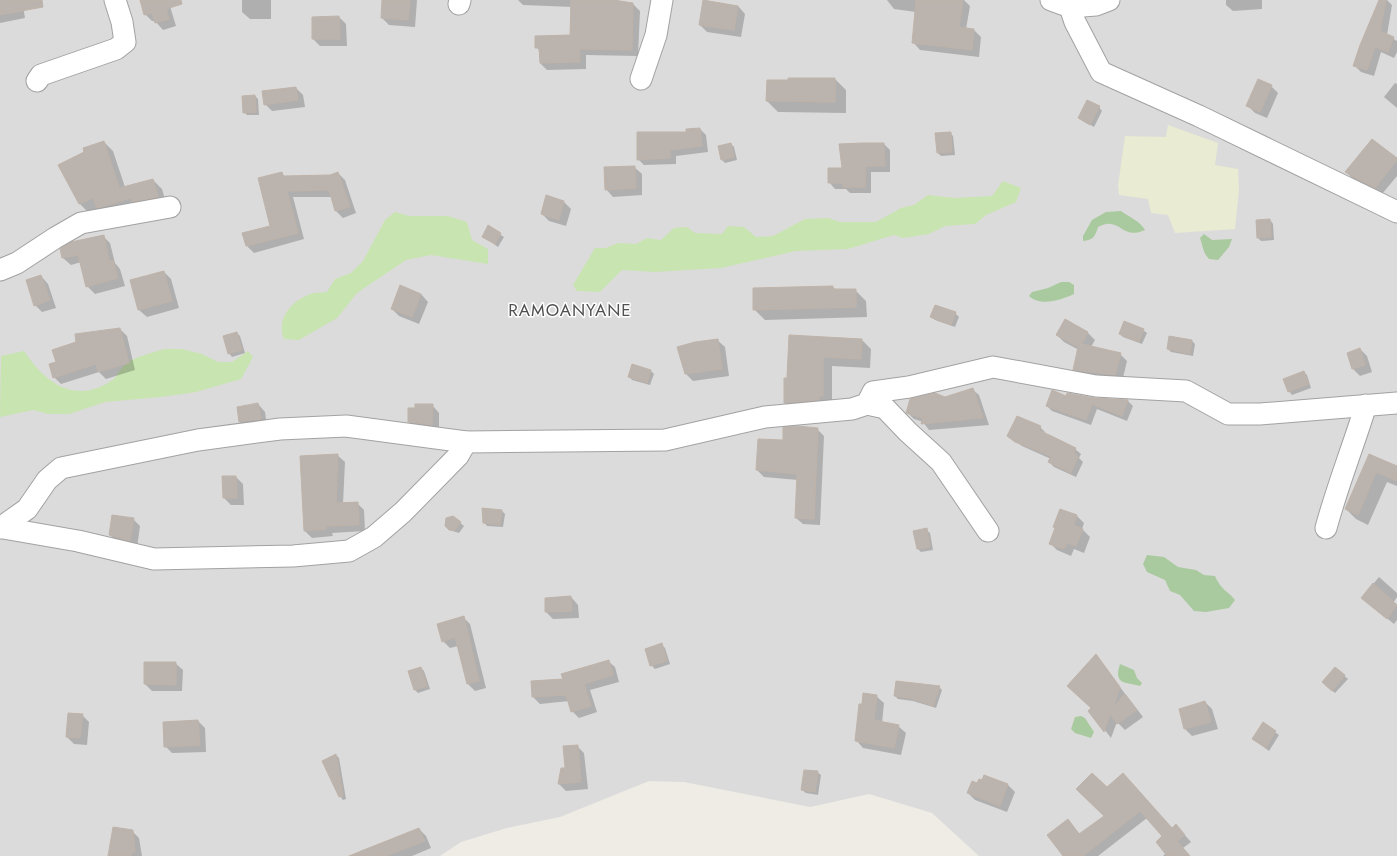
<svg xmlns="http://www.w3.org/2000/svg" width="1397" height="856" font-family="Jost,sans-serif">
	<rect width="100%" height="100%" fill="#eeece5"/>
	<polygon fill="#dcdbdb" points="0,0 1397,0 1397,856 979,856 932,813 869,794 810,807 684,782 649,781 560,817 507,828 461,842 440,856 0,856"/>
	<polygon fill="#e9ebd2" points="1168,125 1218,143 1215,165 1238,169 1239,189 1235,229 1175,233 1168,215 1151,213 1148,199 1119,195 1118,186 1125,136 1166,137"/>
	<g fill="#c8e4b0">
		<polygon points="1003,181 1021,188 1016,202 986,215 975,224 945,226 929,234 903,238 894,235 848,249 796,251 721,268 655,272 622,270 600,292 577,291 573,285 595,248 606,248 618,243 636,244 647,238 661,240 674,228 687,227 695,233 722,234 728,226 744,227 756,237 773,236 805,219 828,218 840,222 876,222 901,208 914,205 928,195 955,198 992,196"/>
		<path d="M395,212l14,4h39l19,6 5,18 16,9v15l-57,-9 -25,5 -49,33 -20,25 -38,22 -15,-1c-8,-20 7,-37 24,-44 5,-3 13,-2 19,-3l8,-13 16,-6 12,-12 22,-41z"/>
		<path d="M164,349h18l20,5 16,8h14l16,-11 5,6 -12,22 -45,13 -35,5 -56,5 -36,12h-21l-15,-4 -33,7 1,-61 23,-5c20,31 51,54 87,30 6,-3 8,-12 14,-16 10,-9 27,-12 39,-16z"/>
	</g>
	<g fill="#a9ca9e">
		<path d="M1121,211c8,6 19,10 24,19 -25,11 -24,-15 -47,-3 -3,10 -5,13 -15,14v-5l9,-16 14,-8z"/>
		<path d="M1204,234l8,6 20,-1 -3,8 -11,13 -9,-1c-6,-6 -6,-13 -9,-21z"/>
		<path d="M1061,282h8l5,3v9c-13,6 -33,13 -45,2l3,-4 16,-4z"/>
		<path d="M1147,555l17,2 14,10 18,3 8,5 11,1c7,15 12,14 20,24l-6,8 -23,4 -12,-1 -14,-16 -10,-4 -5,-11 -18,-8 -4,-8z"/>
		<path d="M1120,664l14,6 3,8 5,5 -2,3c-14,-4 -27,-1 -20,-22z"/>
		<polygon points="1081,716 1085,718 1094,732 1091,738 1075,733 1071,729 1075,717"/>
	</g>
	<g fill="#0003">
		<polygon points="0,0 22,0 25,18 0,23"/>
		<polygon points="147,0 167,0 169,3 176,26 163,30 155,21 152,21 145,14"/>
		<polygon points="242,0 271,0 271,19 250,19 242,12"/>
		<polygon points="383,0 417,0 415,27 389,25 382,18"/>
		<polygon points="518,0 614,0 633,4 640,11 638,56 586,55 586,69 547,70 540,63 540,51 536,47 571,36 573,7 523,5"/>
		<polygon points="887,0 964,0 970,6 966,29 974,30 981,37 979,57 920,50 913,42 916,12 894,9"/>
		<polygon points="1226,0 1262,0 1262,9 1233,11 1226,5"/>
		<polygon points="1380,0 1387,0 1392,5 1387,35 1397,41 1397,52 1394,58 1381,52 1374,76 1361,72 1355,66"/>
		<polygon points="738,6 745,14 741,37 707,32 700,25"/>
		<polygon points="339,17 346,24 347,46 320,46 313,39"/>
		<polygon points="789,79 835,79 846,90 846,113 778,112 767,101 789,81"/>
		<polygon points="1395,83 1397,84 1397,108 1384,97"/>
		<polygon points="1271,86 1278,93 1267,118 1255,113 1248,106"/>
		<polygon points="296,88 303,95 305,107 272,111 265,104"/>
		<polygon points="255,96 258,99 259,115 247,115 244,112"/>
		<polygon points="1099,107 1102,111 1094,127 1079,118"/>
		<polygon points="700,129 706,135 708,152 676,156 676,164 644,165 638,159 687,133"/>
		<polygon points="950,133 953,136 955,155 941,156 938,153"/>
		<polygon points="104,142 113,151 125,187 153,180 162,189 167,206 107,217 99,209 89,213 80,204"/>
		<polygon points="731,144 734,147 737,160 725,163 722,160"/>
		<polygon points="884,144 890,150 890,172 871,172 871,193 850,193 846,189 835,189 829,182 843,169 840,145"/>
		<polygon points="1397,159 1397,176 1382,194 1353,179 1346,172"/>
		<polygon points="634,167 642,174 642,195 613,197 606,189"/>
		<polygon points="282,173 285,177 330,176 338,173 345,180 356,213 343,218 336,211 332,197 293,197 304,239 254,253 247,246 271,226"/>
		<polygon points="564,202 571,209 566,226 549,221 542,214"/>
		<polygon points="1270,220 1273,224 1274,240 1261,241 1258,238"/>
		<polygon points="488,227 504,237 498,247 483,236"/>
		<polygon points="103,236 110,243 115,263 120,269 125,286 95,294 87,286 81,262 71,265 63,258"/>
		<polygon points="164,272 171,279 179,308 147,317 139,310 131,280"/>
		<polygon points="41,276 48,284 56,308 42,312 35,305"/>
		<polygon points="833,287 836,290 855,290 866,301 867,317 765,320 754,309"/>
		<polygon points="421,294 428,302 419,324 399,316 392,309"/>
		<polygon points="955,313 959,317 955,327 935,320 931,317"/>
		<polygon points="1065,320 1088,333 1095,340 1091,347 1120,354 1127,361 1122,382 1081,376 1074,369 1079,350 1064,342 1057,335"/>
		<polygon points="120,329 127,336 135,370 106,379 99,372 61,384 54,377 57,363"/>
		<polygon points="1143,330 1147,333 1142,344 1123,337 1120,334"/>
		<polygon points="237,333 240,336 245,353 232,357 229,353"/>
		<polygon points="790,336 862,340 871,349 870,368 832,366 832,405 794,412 785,403"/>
		<polygon points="717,340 725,347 729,376 693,381 685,373"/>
		<polygon points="1192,341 1195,344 1193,356 1171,352 1168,349"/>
		<polygon points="1360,349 1367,356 1372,372 1360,376 1353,369"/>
		<polygon points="650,370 654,374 650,385 632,380 629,376"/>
		<polygon points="1303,372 1307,375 1311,388 1292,395 1289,391"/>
		<polygon points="972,389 979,395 989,425 929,430 923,422 914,419 907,412"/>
		<polygon points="1067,397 1128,401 1133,406 1127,421 1097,409 1091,425 1052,411 1047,406"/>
		<polygon points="258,404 265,412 267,426 247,429 240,422 238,408"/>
		<polygon points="432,405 439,413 439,432 416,429 409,422"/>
		<polygon points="1040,427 1045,432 1044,434 1075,449 1081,454 1079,458 1083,462 1076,477 1054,467 1049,462 1051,459 1022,446 1008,435"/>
		<polygon points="817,429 824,436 820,525 803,524 796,518 798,480 764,477 757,470 784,441"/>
		<polygon points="337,455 345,462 343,504 357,503 364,510 365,531 332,533 333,536 312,538 305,531"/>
		<polygon points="1370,455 1397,467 1397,486 1387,482 1368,525 1356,519 1346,509"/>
		<polygon points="236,477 243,484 244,505 231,505 224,498"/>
		<polygon points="1061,510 1077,516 1084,523 1082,529 1090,537 1084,553 1074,549 1071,556 1057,550 1050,543"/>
		<polygon points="502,511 505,514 503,527 487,526 484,522"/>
		<polygon points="453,517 464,526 459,533 449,530"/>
		<polygon points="133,519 140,526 137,548 117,542 110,535"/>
		<polygon points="926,530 930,533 933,550 921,552 918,549 914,532"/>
		<polygon points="1379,577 1397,593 1397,597 1393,603 1397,606 1397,620 1394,624 1362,598"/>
		<polygon points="571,597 578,605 579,618 553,619 546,612 546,599"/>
		<polygon points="463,617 470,624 486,688 475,691 468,684 458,646 450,648 443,641"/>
		<polygon points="662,645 665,648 670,664 655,669 651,665"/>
		<polygon points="1096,656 1143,717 1125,730 1117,722 1111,738 1090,711 1092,709"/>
		<polygon points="608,661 615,667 619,682 590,690 597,712 579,718 572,711 569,701 540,704 533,697 532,682 564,680"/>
		<polygon points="175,663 183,670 182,691 152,691 145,684"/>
		<polygon points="421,668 424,671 430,689 418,693 415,690"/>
		<polygon points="1335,668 1348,679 1335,693 1326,686"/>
		<polygon points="939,687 942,690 936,708 913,701 898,699 895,696"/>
		<polygon points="876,696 884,703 882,723 898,726 906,733 901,755 863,748 856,740 863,705"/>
		<polygon points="1205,702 1212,709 1218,729 1192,736 1185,729 1180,709"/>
		<polygon points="82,715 89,722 87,745 74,744 67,737"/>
		<polygon points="198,721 205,728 206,752 172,753 165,746 164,723"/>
		<polygon points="1263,724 1279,735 1269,751 1253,739"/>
		<polygon points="577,746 584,753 588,789 566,791 559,784 562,769 566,769"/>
		<polygon points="336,755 339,758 346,799 343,800 340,796"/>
		<polygon points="817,772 821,775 818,795 806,793 802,790"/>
		<polygon points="978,784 1008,785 1015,792 1007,812 975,800 968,793"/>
		<polygon points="1107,789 1172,829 1182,832 1191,842 1183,848 1190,856 1163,856 1166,853 1163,836 1147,818 1098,856 1064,856 1068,821 1080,834 1106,816"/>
		<polygon points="419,829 426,836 431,848 412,856 362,856 360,851"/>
		<polygon points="132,831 139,838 142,856 110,856"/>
	</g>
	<g fill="#bbb4ae" stroke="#bfb3a9">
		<polygon points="0,0 42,0 43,7 0,15"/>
		<polygon points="140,0 181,0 182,4 166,9 169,19 155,23 152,13 144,15"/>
		<polygon points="382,0 410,0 408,20 381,18"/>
		<polygon points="571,0 614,0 633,3 632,50 579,49 580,62 540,63 539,48 535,48 535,36 570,35"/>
		<polygon points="703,0 738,6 734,30 699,25"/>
		<polygon points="916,0 963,0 959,27 974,29 972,50 912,43"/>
		<polygon points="1379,0 1386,0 1380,31 1394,37 1388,52 1375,47 1367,70 1353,66 1360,45"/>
		<polygon points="339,16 340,39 312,39 312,17"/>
		<polygon points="788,78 835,78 835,102 766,101 767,80 788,80"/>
		<polygon points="1258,79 1272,85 1260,112 1246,106"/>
		<polygon points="296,87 298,100 264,105 262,91"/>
		<polygon points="255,95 256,112 243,113 242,96"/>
		<polygon points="1087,100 1100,106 1090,125 1078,118"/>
		<polygon points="700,128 702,146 670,150 670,158 637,160 637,132 686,132 686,129"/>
		<polygon points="951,132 952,152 937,153 935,133"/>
		<polygon points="1372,139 1397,158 1397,160 1375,188 1345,172"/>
		<polygon points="104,141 119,188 153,179 158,197 132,202 131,198 97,208 93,198 79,204 58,165 84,152 83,148"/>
		<polygon points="731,143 734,157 721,160 718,146"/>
		<polygon points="862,143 884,143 885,166 865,166 865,187 843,187 843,183 828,183 828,168 842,168 839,144"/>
		<polygon points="635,166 636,188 605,190 604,167"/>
		<polygon points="282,172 283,176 330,175 338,172 350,207 335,211 329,190 287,191 298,233 246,246 242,233 270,226 258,178"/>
		<polygon points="546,195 564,201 559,220 541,214"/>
		<polygon points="1270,219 1271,237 1257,238 1256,220"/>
		<polygon points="488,225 501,233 495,244 482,237"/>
		<polygon points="104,235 109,261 113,260 118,278 86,287 78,255 62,258 60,249 71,242"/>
		<polygon points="164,271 172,301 138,310 130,280"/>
		<polygon points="41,275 50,300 34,306 26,280"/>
		<polygon points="400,285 421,294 412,317 391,309"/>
		<polygon points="833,286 833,289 856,289 856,307 753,310 753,288"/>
		<polygon points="935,305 956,312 951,325 930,317"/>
		<polygon points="1065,319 1088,332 1082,344 1121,353 1115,375 1073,370 1078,347 1056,335"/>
		<polygon points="1124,321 1144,329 1139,342 1119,334"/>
		<polygon points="120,328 129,363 98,372 96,364 53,378 49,364 56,362 52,350 76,342 75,334"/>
		<polygon points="237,332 242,350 228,354 223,336"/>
		<polygon points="789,335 862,339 861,359 823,357 823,396 819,396 819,400 784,403 784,378 787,378"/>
		<polygon points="1169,336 1192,340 1190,354 1167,349"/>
		<polygon points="718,339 722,369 685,374 677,347 695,342"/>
		<polygon points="1360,348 1365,365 1352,369 1347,353"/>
		<polygon points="632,364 651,370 647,383 628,377"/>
		<polygon points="1304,371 1309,384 1288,392 1283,379"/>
		<polygon points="973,388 983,418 921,424 923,418 906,413 910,399 935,393 945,397"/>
		<polygon points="1052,390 1066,396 1067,393 1094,398 1128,400 1122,416 1092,404 1086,420 1046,406"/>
		<polygon points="258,403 261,419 239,422 237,407"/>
		<polygon points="415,404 433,404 432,425 408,422 408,408 415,408"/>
		<polygon points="1017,416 1041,426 1039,430 1076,448 1074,453 1078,456 1071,473 1048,462 1051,456 1015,442 1007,436"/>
		<polygon points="798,426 818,428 814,519 795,518 797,474 756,470 758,439 783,440 783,427"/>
		<polygon points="338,454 336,503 358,502 359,525 326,526 326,529 304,531 300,456"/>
		<polygon points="1369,454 1397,466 1397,481 1376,472 1358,515 1345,509"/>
		<polygon points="222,476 236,476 237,498 223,498"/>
		<polygon points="482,508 502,510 500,525 483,523"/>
		<polygon points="1060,509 1077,515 1074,525 1083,529 1076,546 1067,543 1064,549 1049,544 1055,528 1053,527"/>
		<polygon points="112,515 134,518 130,541 109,535"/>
		<polygon points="453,516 461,522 455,530 449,530 445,526 446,518"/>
		<polygon points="927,528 930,547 917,549 913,531"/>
		<polygon points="1373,583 1397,605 1387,619 1361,598"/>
		<polygon points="571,596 572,611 545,612 545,598"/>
		<polygon points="464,616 479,681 467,684 455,637 442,642 437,624"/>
		<polygon points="662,643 667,661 650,666 645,649"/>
		<polygon points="1096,654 1120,687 1113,708 1125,694 1137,710 1117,724 1110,714 1104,732 1088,711 1091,708 1067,686"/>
		<polygon points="609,660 613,675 584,684 591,706 571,712 566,695 532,697 531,681 563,679 561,674"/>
		<polygon points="144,662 176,662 176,685 144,684"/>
		<polygon points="421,667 427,686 414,690 408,671"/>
		<polygon points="1335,667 1345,675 1332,691 1322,682"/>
		<polygon points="896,681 940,686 933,706 909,698 894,696"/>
		<polygon points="863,693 877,695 874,720 899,725 894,748 855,741 859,704 862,704"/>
		<polygon points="1205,701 1211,722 1184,729 1179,709"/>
		<polygon points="68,713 83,714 80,738 66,737"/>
		<polygon points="198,720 200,745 164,747 163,722"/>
		<polygon points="1263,722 1276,731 1266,748 1252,739"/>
		<polygon points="578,745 581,782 558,784 561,768 565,768 563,746"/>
		<polygon points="336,754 343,796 339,797 322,761"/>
		<polygon points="804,770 818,771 815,792 801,790"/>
		<polygon points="1092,773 1107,787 1123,773 1172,828 1176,824 1185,835 1177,841 1190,856 1167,856 1156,842 1162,836 1140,811 1083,856 1063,856 1047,835 1068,819 1079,834 1104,816 1076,789"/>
		<polygon points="984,775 1008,784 1000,806 967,793 972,781 977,783 979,779 982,780"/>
		<polygon points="113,827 133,830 135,852 132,852 131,856 108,856"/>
		<polygon points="419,828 425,841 386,856 349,856"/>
	</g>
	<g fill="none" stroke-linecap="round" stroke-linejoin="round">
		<defs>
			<g id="minor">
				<polyline points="1051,0 1070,7 1075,22 1101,72 1199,116 1397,212"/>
				<polyline points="459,4 460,0"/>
				<polyline points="1070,7 1096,5 1109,0"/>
				<polyline points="641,79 656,35 662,0"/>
				<polyline points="37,81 41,75 116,49 125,42 122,22 115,0"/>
				<polyline points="0,270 17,263 55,238 81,223 170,207"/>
				<polyline points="867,404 885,408 908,432 941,462 988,531"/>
				<polyline points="0,528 27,509 47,480 61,468 198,440 280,429 346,426 466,442 665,440 765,417 852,409 867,404 873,392 909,387 993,367 1096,386 1186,391 1228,414 1260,414 1397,403"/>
				<polyline points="3,528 78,541 154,559 293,556 349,551 374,537 403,512 458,456 466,442"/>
				<path d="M1326,528c11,-41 27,-81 40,-123"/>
			</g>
		</defs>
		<use href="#minor" stroke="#a2a2a2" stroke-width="23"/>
		<use href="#minor" stroke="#fff" stroke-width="21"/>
	</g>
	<g text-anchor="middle" stroke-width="3" stroke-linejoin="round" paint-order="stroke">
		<g font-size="17" letter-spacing="1" fill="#515151" stroke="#fff">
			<text x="570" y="316">RAMOANYANE</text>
		</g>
	</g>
</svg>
